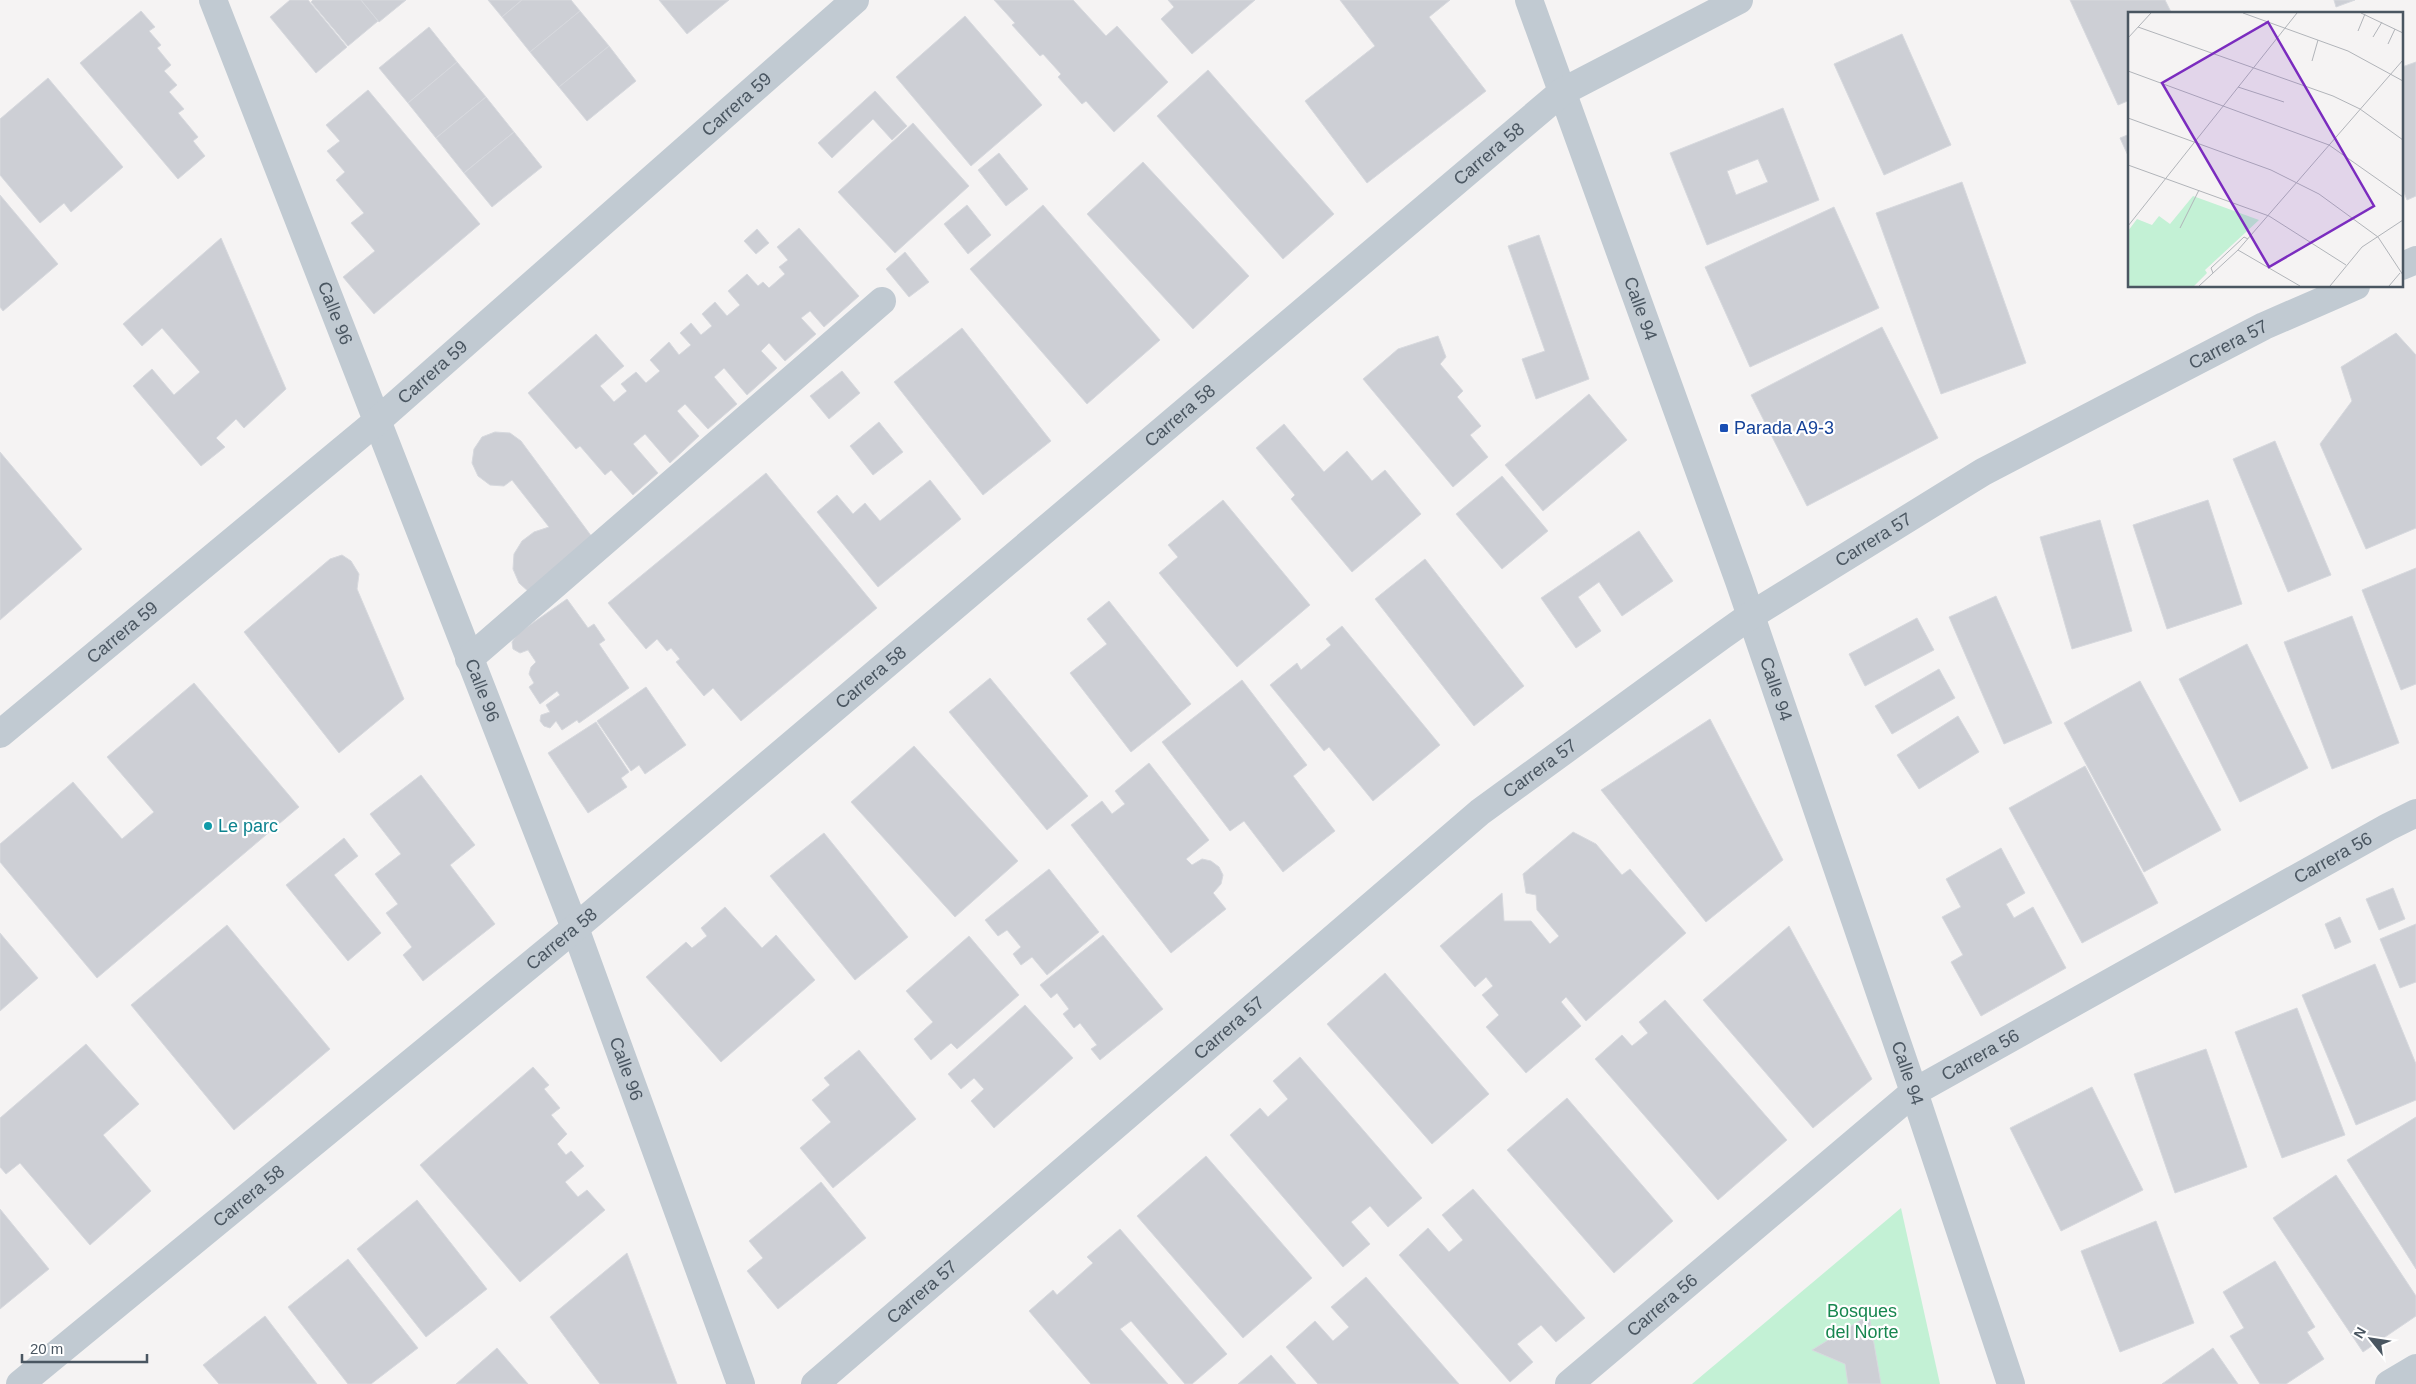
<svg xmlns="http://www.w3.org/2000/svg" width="2416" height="1384" font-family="Helvetica,sans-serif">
	<rect width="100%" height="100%" fill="#f5f3f3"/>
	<polygon fill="#c3f1d5" points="1901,1208 1940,1384 1692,1384"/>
	<g fill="#cdcfd5" stroke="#d7d9de" fill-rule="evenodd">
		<polygon points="290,0 308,0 347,47 316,73 270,17"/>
		<polygon points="313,0 361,0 378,21 348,46 311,2"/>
		<polygon points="361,0 406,0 379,22"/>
		<polygon points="488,0 522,0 502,17"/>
		<polygon points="522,0 571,0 580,11 530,52 502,17"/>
		<polygon points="659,0 729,0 687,34"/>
		<polygon points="994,0 1073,0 1106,36 1117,26 1168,82 1114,132 1086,101 1082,104 1058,77 1061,74 1043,54 1040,56 1012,25 1015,23"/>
		<polygon points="1168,0 1255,0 1192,54 1161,19 1174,7"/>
		<polygon points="1340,0 1450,0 1429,17 1486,91 1367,183 1305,101 1375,46"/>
		<polygon points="2070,0 2165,0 2172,14 2130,14 2130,100 2118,105"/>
		<polygon points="2334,0 2355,0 2336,7"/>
		<polygon points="141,11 155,27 149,31 161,45 157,48 171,65 164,71 177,85 169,92 184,109 178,113 198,137 193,141 205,156 178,179 80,63"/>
		<polygon points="580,11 609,46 559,87 530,52"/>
		<polygon points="965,16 1042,105 971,166 896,77"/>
		<polygon points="429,27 457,62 408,103 379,68"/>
		<polygon points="1902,34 1951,145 1884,175 1834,64"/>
		<polygon points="609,46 636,81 587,121 559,87"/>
		<polygon points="457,62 486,97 436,138 408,103"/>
		<polygon points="2416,62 2416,196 2407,200 2402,187 2402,67"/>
		<polygon points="1208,70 1334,214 1283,259 1157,116"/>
		<polygon points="48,78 123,167 71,212 64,203 40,223 0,175 0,119"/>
		<polygon points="368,90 480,224 374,314 343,277 375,251 351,223 364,213 336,180 345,172 327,151 340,141 326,125"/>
		<polygon points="875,91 907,126 892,140 873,119 832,158 818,143"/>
		<polygon points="486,97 514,132 464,173 436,138"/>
		<path d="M1783,108l36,92 -112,45 -37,-92zM1758,159l10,23 -32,13 -9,-24z"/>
		<polygon points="913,123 969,186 895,253 838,192"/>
		<polygon points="514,132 542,167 492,207 464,173"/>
		<polygon points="2130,134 2130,160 2120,138"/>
		<polygon points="999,153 1028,189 1006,206 978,170"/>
		<polygon points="1143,162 1249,276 1193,329 1087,214"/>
		<polygon points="1962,182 2026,363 1941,394 1876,213"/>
		<polygon points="0,195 58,264 3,311 0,307"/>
		<polygon points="967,205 991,235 968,254 944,224"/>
		<polygon points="1043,205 1160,340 1087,404 970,269"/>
		<polygon points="1834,207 1879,308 1750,367 1705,267"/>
		<polygon points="799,228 859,296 824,327 810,311 801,318 816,334 785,361 769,343 761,351 777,368 747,395 724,368 714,377 737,404 708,429 685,404 677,411 699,436 670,463 645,434 633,444 658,473 633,495 611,470 605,475 580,446 576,449 528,393 596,334 624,366 600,386 614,402 627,391 621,384 636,372 646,383 660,371 650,360 669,342 679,355 691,345 680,333 691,323 701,335 712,326 702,314 715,302 727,316 740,305 728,291 747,274 758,286 763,282 769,288 785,274 779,267 788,260 777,247"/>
		<polygon points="757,229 769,243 756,254 744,241"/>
		<polygon points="1539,235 1589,379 1536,399 1522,359 1545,351 1508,246"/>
		<polygon points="221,238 286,389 244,428 236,419 216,438 225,447 201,466 133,386 152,369 174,395 200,372 162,328 142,346 123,324"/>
		<polygon points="905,252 929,282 909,297 886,269"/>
		<polygon points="1882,327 1938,438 1807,506 1751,395"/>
		<polygon points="962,328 1051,441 983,495 894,382"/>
		<polygon points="2396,333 2416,355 2416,528 2366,549 2320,444 2352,401 2341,367"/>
		<polygon points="1438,336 1446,357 1440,364 1463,391 1457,397 1481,426 1470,435 1488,457 1453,487 1363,379 1398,349"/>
		<polygon points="842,371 860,393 829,419 810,396"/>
		<polygon points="1589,394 1627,440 1543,511 1505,465"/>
		<polygon points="879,422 903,452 873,475 850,446"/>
		<polygon points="1284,424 1324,472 1347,451 1372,481 1385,470 1421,514 1352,572 1291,499 1295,495 1256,448"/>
		<polygon points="495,432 510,433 521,441 595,541 530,593 519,583 513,569 514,554 522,541 534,532 549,527 512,480 504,486 490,485 478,476 472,463 474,449 482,437"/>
		<polygon points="2275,441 2331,575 2288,592 2233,459"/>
		<polygon points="0,452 82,549 0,620"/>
		<polygon points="766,473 877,608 741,721 713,688 704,696 676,662 680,659 671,648 667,651 657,639 646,649 608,603"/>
		<polygon points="1502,476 1548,531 1502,569 1456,514"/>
		<polygon points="930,480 961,519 878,587 817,512 837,495 853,514 865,503 880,521"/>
		<polygon points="1223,500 1310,605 1237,667 1159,573 1178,557 1168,545"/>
		<polygon points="2208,500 2242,604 2167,629 2133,525"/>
		<polygon points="2100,520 2132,631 2072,649 2040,537"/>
		<polygon points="1639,531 1673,581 1622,616 1599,582 1578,597 1601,631 1576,648 1541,598"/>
		<polygon points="342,555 351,561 359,574 357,589 404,699 339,753 244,632 330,559"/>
		<polygon points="1425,559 1524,686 1474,726 1375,599"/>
		<polygon points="2416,568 2416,684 2401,690 2362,590"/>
		<polygon points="1996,596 2052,723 2004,744 1949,617"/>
		<polygon points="567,599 588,628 594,624 605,640 599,644 629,688 579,723 577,720 562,730 556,721 550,728 544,726 540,721 541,715 550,712 546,705 560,695 557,691 540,704 529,687 534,683 529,674 531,667 536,662 528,650 520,653 513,649 512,642 517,634"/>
		<polygon points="1109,601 1191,704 1131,752 1070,673 1107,644 1087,619"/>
		<polygon points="2352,616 2399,743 2332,769 2284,642"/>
		<polygon points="1917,618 1934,650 1865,686 1849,654"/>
		<polygon points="1342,626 1440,745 1373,801 1329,747 1324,751 1270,685 1297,663 1301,670 1331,645 1326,639"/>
		<polygon points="2247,644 2308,768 2240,802 2179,679"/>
		<polygon points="1939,669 1955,698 1892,734 1875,706"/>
		<polygon points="990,678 1088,796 1047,830 949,712"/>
		<polygon points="1242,680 1307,765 1293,776 1335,831 1283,872 1244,821 1230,831 1162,742"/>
		<polygon points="2140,681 2221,830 2144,872 2064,723"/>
		<polygon points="194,683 299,807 97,978 0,862 0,844 73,782 122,839 154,812 107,757"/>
		<polygon points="646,687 686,745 645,774 639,765 631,771 597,721"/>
		<polygon points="1958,716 1979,752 1919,789 1897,755"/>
		<polygon points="1710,719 1783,860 1706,922 1601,790"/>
		<polygon points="596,722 629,772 621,778 627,787 588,813 548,753"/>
		<polygon points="914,746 1018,861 955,917 851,802"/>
		<polygon points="1149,763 1209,840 1186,859 1192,865 1202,859 1211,861 1219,867 1223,875 1221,884 1213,893 1226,909 1171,953 1071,825 1102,801 1112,814 1125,804 1115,791"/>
		<polygon points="2085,766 2158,903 2082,943 2009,808"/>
		<polygon points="421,775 475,845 450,865 495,924 423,981 403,955 412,947 386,913 398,904 375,874 401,854 370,814"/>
		<polygon points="1573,832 1596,844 1622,875 1630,869 1686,933 1586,1021 1566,997 1561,1002 1581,1026 1526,1073 1486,1027 1499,1015 1482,995 1493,986 1486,977 1475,987 1440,946 1502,893 1504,921 1531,921 1550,944 1559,936 1537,910 1536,895 1526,893 1523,874"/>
		<polygon points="824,833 908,937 855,980 770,876"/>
		<polygon points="344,838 358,856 334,875 381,933 348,961 286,885"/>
		<polygon points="2001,848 2025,893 2006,904 2014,918 2033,907 2066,968 1981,1016 1951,962 1963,955 1942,917 1961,907 1946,879"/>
		<polygon points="1049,869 1099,932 1047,975 1032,957 1021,965 1013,954 1021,947 1007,930 998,936 985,920"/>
		<polygon points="2393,888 2405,919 2379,930 2366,899"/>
		<polygon points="725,907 762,948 776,935 815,980 721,1062 646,977 686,942 692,948 707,936 701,928"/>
		<polygon points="2340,917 2351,942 2335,949 2325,924"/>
		<polygon points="2416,924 2416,982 2400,988 2380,939"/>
		<polygon points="227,925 330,1049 234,1130 131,1005"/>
		<polygon points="1789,926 1872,1079 1813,1128 1703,1000"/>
		<polygon points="0,933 38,978 0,1011"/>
		<polygon points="1103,935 1163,1009 1100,1060 1091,1049 1097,1045 1080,1023 1074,1028 1063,1014 1069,1009 1057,993 1051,998 1040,985"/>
		<polygon points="969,936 1019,995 957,1049 951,1043 931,1060 914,1039 933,1022 906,991"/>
		<polygon points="2375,964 2416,1064 2416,1100 2356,1125 2302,995"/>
		<polygon points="1385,973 1489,1094 1432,1144 1327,1024"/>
		<polygon points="1665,1000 1787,1140 1718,1200 1595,1059 1622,1035 1632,1046 1648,1033 1639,1022"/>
		<polygon points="1025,1005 1073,1058 994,1128 971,1101 984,1089 974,1078 961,1089 948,1074"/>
		<polygon points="2297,1008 2345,1135 2282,1158 2235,1032"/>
		<polygon points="86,1044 139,1104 103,1135 151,1191 90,1245 20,1163 6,1174 0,1167 0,1118"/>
		<polygon points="2206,1049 2247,1167 2175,1193 2134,1074"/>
		<polygon points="859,1050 916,1119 833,1188 800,1148 831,1122 812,1100 830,1085 824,1078"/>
		<polygon points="1300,1057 1422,1198 1388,1227 1370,1206 1351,1222 1370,1244 1343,1267 1230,1135 1260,1108 1268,1117 1288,1099 1273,1081"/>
		<polygon points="533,1067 549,1085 544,1089 560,1108 551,1115 567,1134 557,1144 566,1155 571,1151 584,1166 565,1182 578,1197 587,1190 605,1210 520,1282 420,1165"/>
		<polygon points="2092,1087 2143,1190 2061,1231 2010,1128"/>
		<polygon points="1567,1098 1673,1221 1614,1273 1507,1150"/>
		<polygon points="2416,1117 2416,1269 2347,1160"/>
		<polygon points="1206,1156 1312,1278 1243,1338 1137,1216"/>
		<polygon points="2336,1175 2416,1296 2416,1316 2363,1352 2273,1218"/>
		<polygon points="821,1182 866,1238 778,1309 747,1271 763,1258 749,1241"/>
		<polygon points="1473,1189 1585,1318 1556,1342 1541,1325 1517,1344 1533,1362 1510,1382 1399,1255 1428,1228 1449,1252 1463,1240 1442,1215"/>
		<polygon points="417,1200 487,1289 426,1337 357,1249"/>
		<polygon points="0,1209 49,1269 0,1309"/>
		<polygon points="2156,1221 2194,1323 2120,1352 2081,1251"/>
		<polygon points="1120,1229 1227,1354 1192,1384 1185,1384 1131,1321 1120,1329 1168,1384 1091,1384 1029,1311 1053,1290 1057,1295 1093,1263 1087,1257"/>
		<polygon points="627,1253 677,1384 600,1384 550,1317"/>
		<polygon points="348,1259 418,1348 371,1384 348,1384 288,1307"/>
		<polygon points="2275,1261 2315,1327 2307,1332 2324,1359 2286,1384 2260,1384 2230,1336 2244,1328 2223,1292"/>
		<polygon points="1366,1277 1459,1384 1318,1384 1286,1347 1315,1321 1333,1341 1349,1327 1331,1307"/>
		<polygon points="1869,1315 1881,1384 1848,1384 1845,1364 1812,1350"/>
		<polygon points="265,1316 317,1384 219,1384 203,1365"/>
		<polygon points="497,1348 528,1384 456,1384"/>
		<polygon points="2213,1348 2238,1384 2162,1384"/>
		<polygon points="1271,1355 1296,1384 1238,1384"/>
	</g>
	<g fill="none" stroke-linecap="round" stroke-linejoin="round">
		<g stroke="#c1cad2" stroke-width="28">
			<path id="s1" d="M213,0l362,928 166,456"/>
			<path id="s2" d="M1529,0l210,581 175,511 97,292"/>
			<polyline points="2402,266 2416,260"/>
			<polyline points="469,659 882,301"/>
			<path id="s3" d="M0,734l376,-312 479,-422"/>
			<path id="s4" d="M20,1384l555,-456 987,-836 177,-92"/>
			<path id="s5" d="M815,1384l665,-572 243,-177 27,-19 233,-144 281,-146 92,-40"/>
			<path id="s6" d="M1569,1384l345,-292 474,-265 28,-14"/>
			<polyline points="2389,1384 2416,1368"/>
		</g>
	</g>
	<rect fill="#1a4fb4" stroke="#fff" stroke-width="2" x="1719" y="423" width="10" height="10" rx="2.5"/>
	<circle fill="#0f9aa8" stroke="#fff" stroke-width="2" cx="208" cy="826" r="5"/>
	<g text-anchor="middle" stroke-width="4.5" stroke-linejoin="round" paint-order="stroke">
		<g font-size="18" fill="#4a5661" stroke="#fff">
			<text dy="6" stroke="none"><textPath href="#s3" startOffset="969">Carrera 59</textPath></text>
			<text dy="6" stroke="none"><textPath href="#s4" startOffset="1916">Carrera 58</textPath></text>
			<text dy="6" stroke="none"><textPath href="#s2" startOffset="328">Calle 94</textPath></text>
			<text dy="6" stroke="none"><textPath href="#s1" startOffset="336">Calle 96</textPath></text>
			<text dy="6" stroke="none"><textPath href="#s5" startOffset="1761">Carrera 57</textPath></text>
			<text dy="6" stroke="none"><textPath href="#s3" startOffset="564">Carrera 59</textPath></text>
			<text dy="6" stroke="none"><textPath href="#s4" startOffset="1511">Carrera 58</textPath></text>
			<text dy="6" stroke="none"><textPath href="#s5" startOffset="1356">Carrera 57</textPath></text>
			<text dy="6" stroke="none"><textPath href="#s3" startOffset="159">Carrera 59</textPath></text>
			<text dy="6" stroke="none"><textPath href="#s4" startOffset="1106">Carrera 58</textPath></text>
			<text dy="6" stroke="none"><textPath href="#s1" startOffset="741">Calle 96</textPath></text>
			<text dy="6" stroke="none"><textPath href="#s2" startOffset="732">Calle 94</textPath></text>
			<text dy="6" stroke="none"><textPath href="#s5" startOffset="951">Carrera 57</textPath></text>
			<text dy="6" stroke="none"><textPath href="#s6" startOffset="932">Carrera 56</textPath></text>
			<text dy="6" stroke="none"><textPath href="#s4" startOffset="701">Carrera 58</textPath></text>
			<text dy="6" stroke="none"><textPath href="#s5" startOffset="546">Carrera 57</textPath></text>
			<text dy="6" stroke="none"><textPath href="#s6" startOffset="528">Carrera 56</textPath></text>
			<text dy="6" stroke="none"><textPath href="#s1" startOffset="1146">Calle 96</textPath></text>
			<text dy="6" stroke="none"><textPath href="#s2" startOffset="1138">Calle 94</textPath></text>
			<text dy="6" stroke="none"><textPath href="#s4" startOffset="296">Carrera 58</textPath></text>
			<text dy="6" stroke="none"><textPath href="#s5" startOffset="141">Carrera 57</textPath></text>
			<text dy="6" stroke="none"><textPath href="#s6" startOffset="122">Carrera 56</textPath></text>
		</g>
		<g font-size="18" fill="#164399" stroke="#fff" text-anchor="start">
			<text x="1734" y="434">Parada A9-3</text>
		</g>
		<g font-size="18" fill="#0d838f" stroke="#fff" text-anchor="start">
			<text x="218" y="832">Le parc</text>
		</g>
		<g font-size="18" fill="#17864f" stroke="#fff">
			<text x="1862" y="1317">Bosques<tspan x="1862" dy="21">del Norte</tspan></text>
		</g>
	</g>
	<g transform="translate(2128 12)">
		<rect width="275" height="275" fill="#f5f3f3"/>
		<path d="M65,184l66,24 -54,50 2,3 -13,13h-66v-55l9,-12 15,6 7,-9 11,8z" fill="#c3f1d5"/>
		<path fill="none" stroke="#b1b4b9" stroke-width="1" d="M115,1l105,38 55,30M233,1l42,20M10,15l195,69 27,13 43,31M230,19l7,-17M245,25l9,-15M0,26l23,-25M260,32l7,-15M184,49l6,-21M0,59l201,74 74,52M110,75l46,15M0,106l143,52 48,24 59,43 25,38M0,153l141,51 77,49M0,214l169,-213M52,216l19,-38M110,238l62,36M85,261l-2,-5 33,-31 4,2M71,274l39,-36 165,-190M202,274l32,-39 41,-27M261,274l11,-13"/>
		<path fill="#7b2cbf" fill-opacity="0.15" stroke="#7b2cbf" stroke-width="2.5" d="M140,10l106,184 -105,61 -107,-184z"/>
		<rect width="275" height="275" fill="none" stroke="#4a5661" stroke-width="2.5"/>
	</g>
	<g transform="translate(2371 1339) rotate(300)" stroke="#ffffff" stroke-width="4" paint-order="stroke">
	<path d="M0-4L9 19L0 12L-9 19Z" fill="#4a5661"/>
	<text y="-8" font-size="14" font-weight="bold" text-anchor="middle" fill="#4a5661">N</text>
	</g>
	<path d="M22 1354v8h125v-8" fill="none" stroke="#4a5661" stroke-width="2.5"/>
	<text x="30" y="1354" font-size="15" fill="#4a5661" stroke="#ffffff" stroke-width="4" paint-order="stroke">20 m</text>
</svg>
